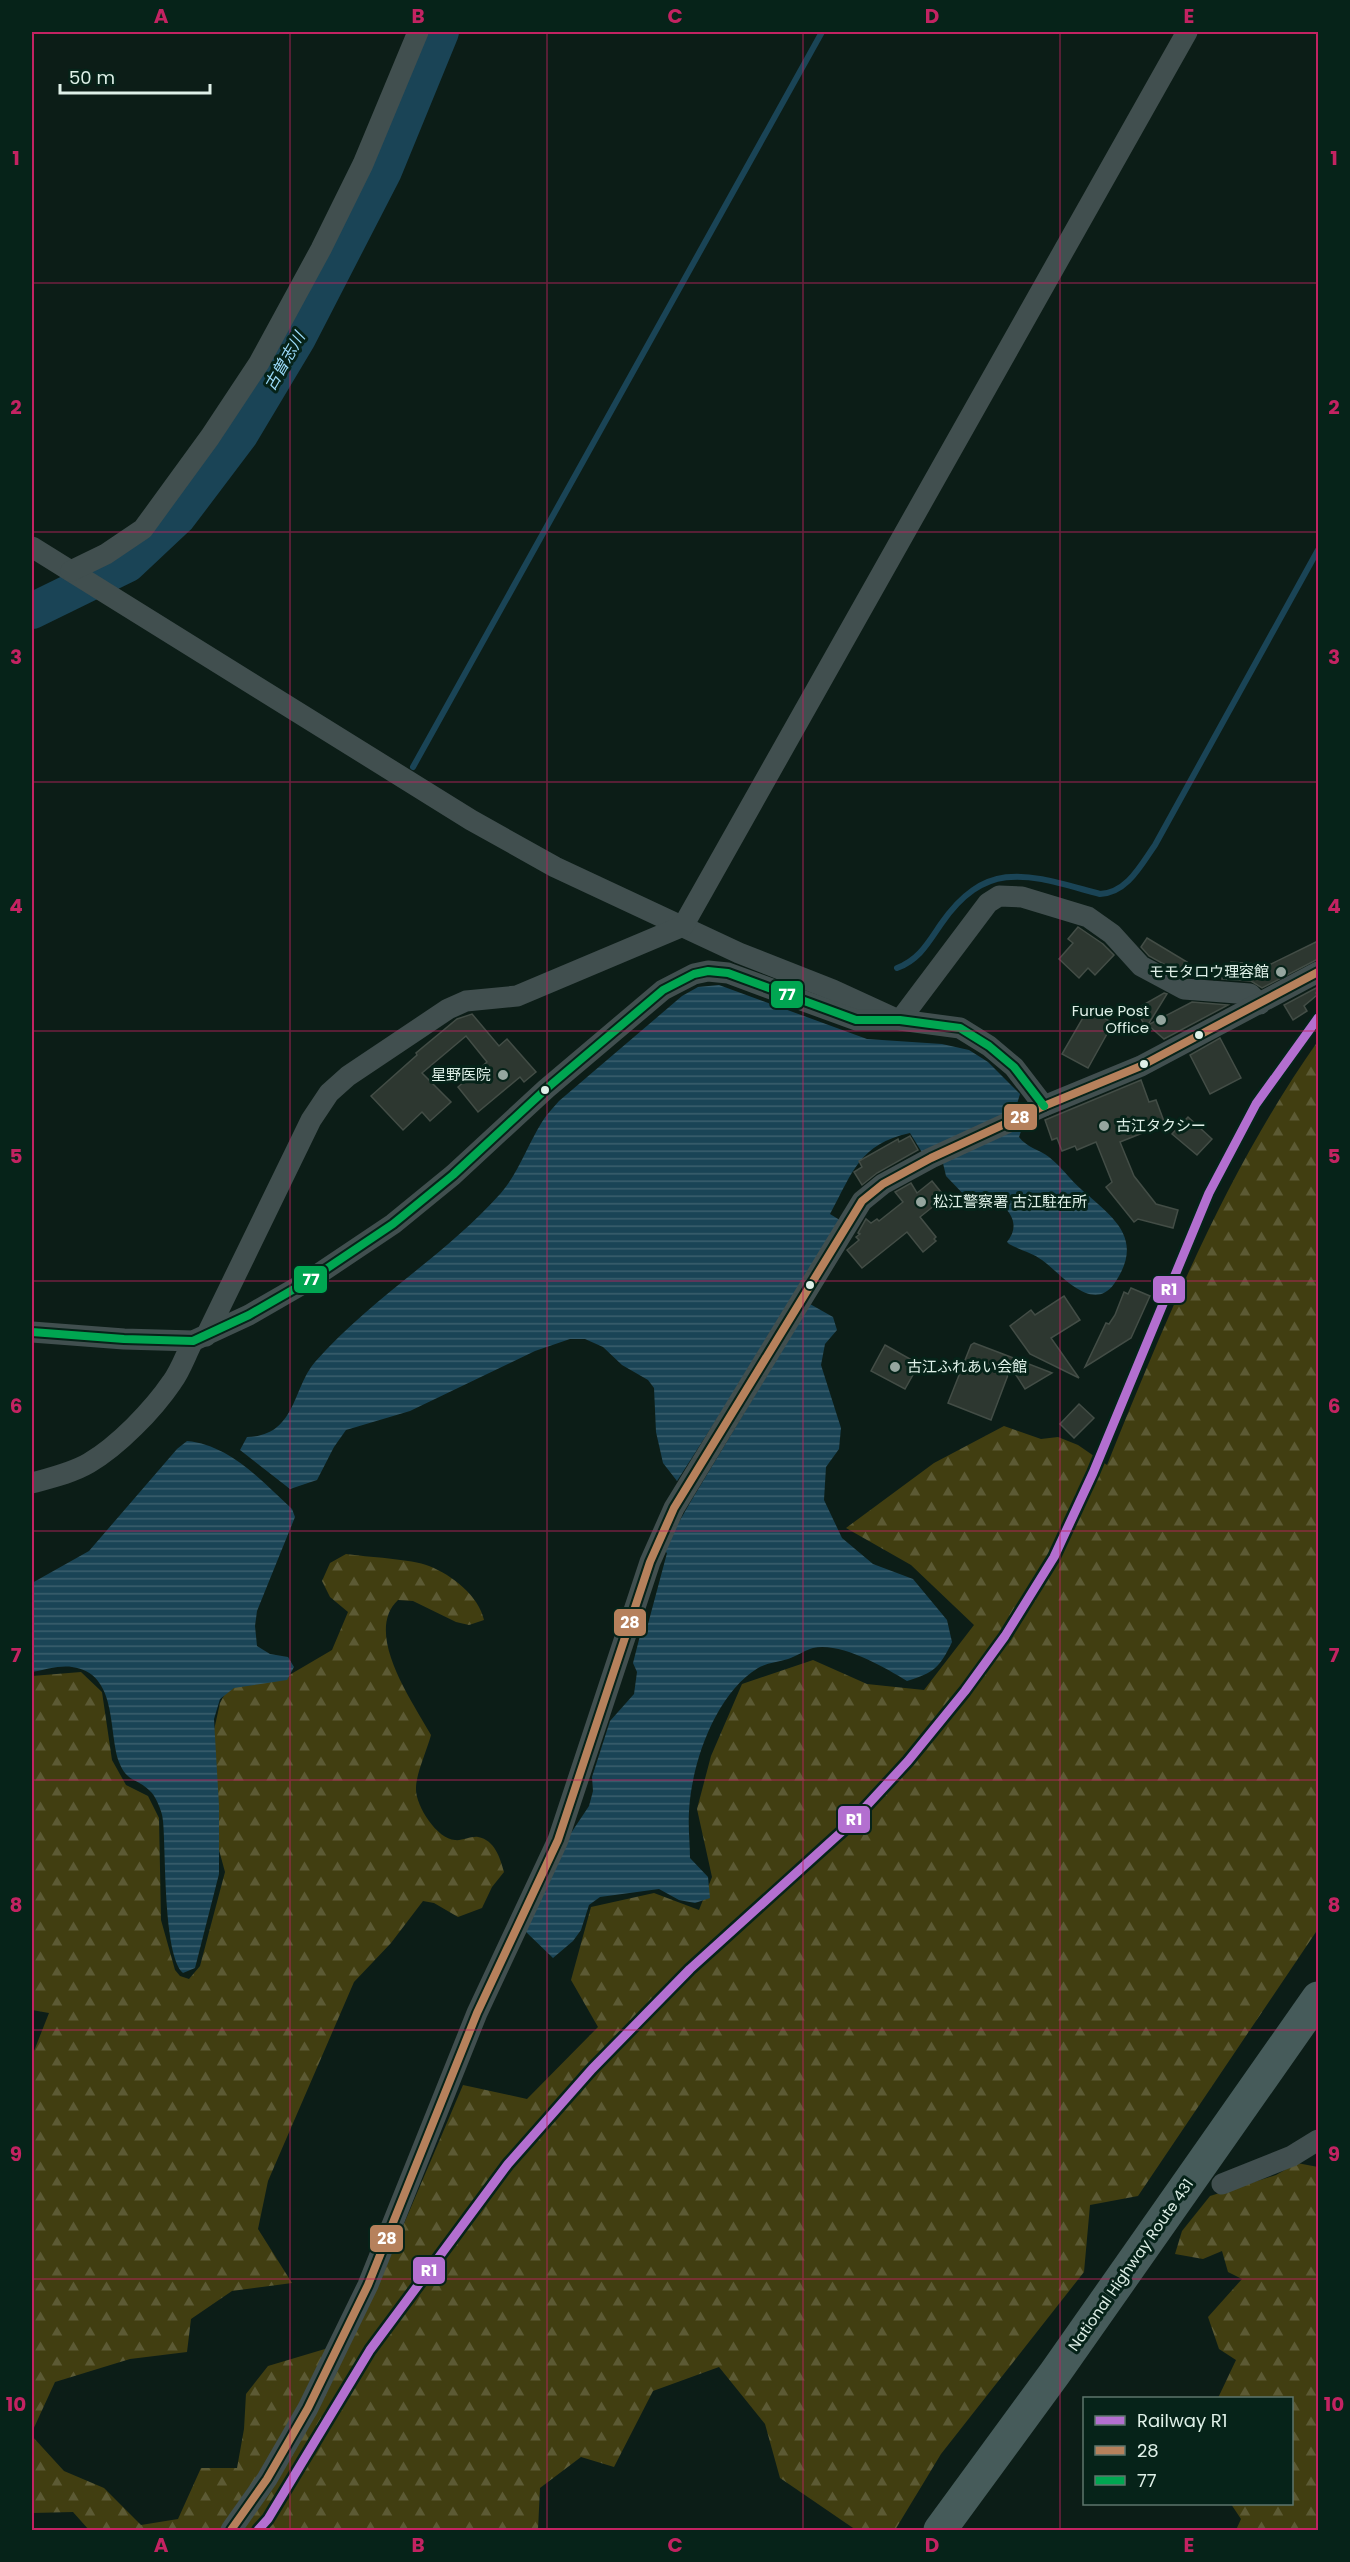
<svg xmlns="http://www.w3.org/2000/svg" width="1350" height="2562" font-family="Poppins,'Noto Sans JP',sans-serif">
	<defs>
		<pattern id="forest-firs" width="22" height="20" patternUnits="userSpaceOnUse" patternTransform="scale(1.5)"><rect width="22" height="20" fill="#413e11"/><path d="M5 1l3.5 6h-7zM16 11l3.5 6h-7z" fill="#5c5a34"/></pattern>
		<pattern id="water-rules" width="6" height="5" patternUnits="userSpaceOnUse" patternTransform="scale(1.5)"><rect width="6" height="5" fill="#1a4456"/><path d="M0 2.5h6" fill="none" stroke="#3b5f6e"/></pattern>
	</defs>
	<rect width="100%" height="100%" fill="#0c1d17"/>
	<g fill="url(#forest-firs)">
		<path d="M1318,1041v888l-180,267 -48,9 -6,67 -143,182 -46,76h-39l-76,-52 -15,-54 -46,-57 -66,24 -39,76 -33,-10 -41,31 -2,42h-449l-16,-18 -41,1v-77l32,35 40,17 37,37 37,-6 23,-51h36l7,-39 2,-35 22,-28 77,-23 38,-70 80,-188 64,14 71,-72 -27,-47 20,-73 63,-14 45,17 13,-33 -15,-68 14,-53 31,-72 71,-24 54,24 57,6 50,-65 -63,-60 -65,-37 88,-65 70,-37 37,13 17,-2 20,8 29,20c59,-146 120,-295 211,-424z"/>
		<path d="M346,1554c20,3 66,5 83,12 23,9 50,30 55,54l-15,5 -13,-3 -43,-21 -15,-1c-35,33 15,102 33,135 -4,15 -15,39 -15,53 -1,17 21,51 39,52 7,1 16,-4 23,-3 17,3 22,21 26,35l-12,15 -10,21 -24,9 -24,-14 -11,-2 -32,42 -37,39 -86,199 -10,48 34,54 -60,8 -41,28 -4,33 -57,7 -75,23 -23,50v-376l17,-43 -17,-3v-334l49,-4 21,20 10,68 14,25 22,11 11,22 2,102 14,50 5,6 9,3 11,-13 25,-94 -12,-44 -3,-80 10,-45 8,-15 58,-11 46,-27 16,-38 -18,-15 -8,-16 8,-18z"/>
		<polygon points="1297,2163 1318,2167 1318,2530 1236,2530 1241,2519 1231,2504 1292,2504 1292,2398 1218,2398 1236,2360 1219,2349 1208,2317 1242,2279 1228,2272 1222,2251 1203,2259 1175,2254 1182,2231 1210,2196 1276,2175"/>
	</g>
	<g fill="url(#water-rules)">
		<path d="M719,985l148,54 75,5 27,6 19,12 32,32 -6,20 -91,40 -13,-21c-51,11 -57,39 -80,81l13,8 -166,259 -14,-18 -7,-31 -2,-44 -6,-8 -26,-15 -19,-18 -18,-8h-15l-35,12 -125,60 -64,19 -12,17 -17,33 -27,9 -50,-39 7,-13c49,-1 45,-48 68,-75 56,-64 130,-106 186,-169 18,-21 26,-47 41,-71 4,-7 11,-14 17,-21l123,-105 16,-9z"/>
		<path d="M1024,1123l-5,14c7,10 21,13 30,20 13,10 21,23 33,33 30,27 64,48 32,94 -22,30 -54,-11 -72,-24 -9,-7 -22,-10 -33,-16l-2,-2c21,-25 -13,-51 -38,-42l-23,-24 -4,-17z"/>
		<path d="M810,1304l23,13 4,13 -12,14 -4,21 20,63 -2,21 -13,18 -2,33 18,38 31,26 40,15 34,41 5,22c-12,25 -18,31 -45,39 -23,-14 -66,-39 -94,-33 -8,2 -16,8 -25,11 -10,3 -22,4 -30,9 -43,26 -67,97 -69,144 -1,16 1,31 1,46l18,19 2,21 -15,5 -16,-3 -20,-11 -59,8 -11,8 -8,25 -8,11 -20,17 -28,-27 46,-98 18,-27 4,-15 -1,-14 18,-56 24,-27 3,-22 -4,-9 10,-39h5l19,-71 -4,-3 28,-49z"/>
		<path d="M187,1441c43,4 75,40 105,68l3,8 -38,94 -2,15 2,20 13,8 18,3 6,10 -7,13 -53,8 -14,11 -6,20 5,87v68l-24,94 -12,5c-20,-18 -17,-122 -20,-152 0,-8 -7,-24 -12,-29 -13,-14 -24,-9 -32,-30 -11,-31 -1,-89 -47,-95 -12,-2 -28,3 -40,5v-89l57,-32 88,-102z"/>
	</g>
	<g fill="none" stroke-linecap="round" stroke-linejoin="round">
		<g stroke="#1a4456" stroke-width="6">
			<polyline points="413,767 822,32"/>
			<path d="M897,968c22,-8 31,-25 44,-44 47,-68 91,-48 159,-30 27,-1 41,-29 55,-49l163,-295"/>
		</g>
		<polyline stroke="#1a4456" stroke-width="36" points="32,611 128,564 178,517 240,435 298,338 384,171 441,32"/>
	</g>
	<g fill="#2d3730" stroke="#434d46" stroke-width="1.5">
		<polygon points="1078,927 1103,944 1114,955 1095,975 1088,968 1079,978 1059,959 1073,943 1068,939"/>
		<polygon points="1147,938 1187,962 1180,973 1149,956 1141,947"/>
		<polygon points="1318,941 1318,959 1262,988 1251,981 1222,979 1223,973 1230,974 1231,962 1269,965"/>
		<polygon points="1316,988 1318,991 1316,993 1317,995 1304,1006 1307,1011 1293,1020 1284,1005"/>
		<polygon points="1164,993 1167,994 1146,1028 1136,1009"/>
		<polygon points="1192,1002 1228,1005 1164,1039 1148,1025"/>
		<polygon points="1088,1009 1113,1023 1088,1068 1062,1054"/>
		<polygon points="472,1014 499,1046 507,1039 536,1072 524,1082 520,1077 478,1112 458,1087 487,1062 466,1036 422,1073 451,1102 430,1121 422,1112 403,1130 371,1096 417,1055 416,1053 457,1019"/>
		<polygon points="1220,1038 1241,1078 1210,1094 1190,1055"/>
		<polygon points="1141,1080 1149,1102 1156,1100 1165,1124 1120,1142 1134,1176 1156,1204 1178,1210 1173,1228 1138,1219 1134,1222 1106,1187 1112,1182 1096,1142 1077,1150 1075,1146 1062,1151 1057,1138 1052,1140 1045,1120"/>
		<polygon points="1188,1117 1212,1139 1197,1155 1172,1134"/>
		<polygon points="910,1136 918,1150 877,1173 862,1185 854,1172 862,1167 859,1161 898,1139 899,1142"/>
		<polygon points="932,1181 945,1197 920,1217 936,1237 934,1239 936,1241 923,1252 907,1232 862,1268 847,1250 859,1240 856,1237 860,1234 858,1233 866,1219 871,1223 877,1219 879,1221 903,1202 895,1192 911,1183 917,1193"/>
		<polygon points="1131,1288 1150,1296 1131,1338 1085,1367 1106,1323 1109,1324 1115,1315 1124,1292 1128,1294"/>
		<polygon points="1064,1296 1080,1320 1051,1338 1079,1378 1030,1354 1010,1326 1031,1310 1035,1315"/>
		<polygon points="974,1343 1003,1354 1052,1373 1025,1389 1011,1367 991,1420 948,1403 971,1345"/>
		<polygon points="885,1345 919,1364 905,1389 871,1371"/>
		<polygon points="1079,1404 1094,1418 1074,1438 1060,1424"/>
	</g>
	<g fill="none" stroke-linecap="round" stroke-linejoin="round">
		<g stroke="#414f4f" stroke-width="21">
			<polyline points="32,547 471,820 555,867 739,953 833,990 894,1018"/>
			<polyline points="71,571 106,554 143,529 210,437 259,363 321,249 363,164 418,32"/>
			<polyline points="900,1020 988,903 999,896 1022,897 1088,917 1112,934 1141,966 1184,989 1250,994 1260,1004"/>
			<polyline points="32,1332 124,1339 193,1341 249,1315 308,1281 393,1224 453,1175 546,1089 663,990 694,974 708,971 728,973 856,1020 900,1020 960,1028 989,1046 1014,1067 1044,1106"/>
			<polyline points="206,1336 311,1120 329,1093 348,1076 448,1009 466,1001 517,996 683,926 1187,32"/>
			<path d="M32,1483c18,-5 40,-10 57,-20 29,-17 64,-53 83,-81 9,-12 14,-28 21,-41"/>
			<polyline points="1222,2184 1292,2156 1318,2140"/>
			<polyline points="231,2530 267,2479 308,2408 368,2285 477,2013 558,1840 650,1562 674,1508 862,1201 883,1184 931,1158 1044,1106 1141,1066 1318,972"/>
		</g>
		<polyline stroke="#465b5a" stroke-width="33" points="940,2530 1055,2373 1318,1998"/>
		<defs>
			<polyline id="bus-1" points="231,2530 267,2479 308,2408 368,2285 477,2013 558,1840 650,1562 674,1508 862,1201 883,1184 931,1158 1044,1106 1141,1066 1318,972"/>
			<polyline id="bus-2" points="32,1332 124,1339 193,1341 249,1315 308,1281 393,1224 453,1175 546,1089 663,990 694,974 708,971 728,973 856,1020 900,1020 960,1028 989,1046 1014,1067 1044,1106"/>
		</defs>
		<use href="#bus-1" stroke="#062319" stroke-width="12"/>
		<use href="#bus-2" stroke="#062319" stroke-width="12"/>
		<use href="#bus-1" stroke="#b6815c" stroke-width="8"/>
		<use href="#bus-2" stroke="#00a651" stroke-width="8"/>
		<defs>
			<polyline id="rail-1" points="258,2530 268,2519 370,2350 508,2164 592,2069 690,1969 848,1826 908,1761 965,1691 1005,1636 1054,1557 1093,1473 1209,1193 1256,1104 1318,1018"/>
		</defs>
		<use href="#rail-1" stroke="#062319" stroke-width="14"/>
		<use href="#rail-1" stroke="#b36fd0" stroke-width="9"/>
	</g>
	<path fill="none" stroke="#c32362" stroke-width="1.5" stroke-opacity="0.55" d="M290,32v2498M547,32v2498M803,32v2498M1060,32v2498M32,283h1286M32,532h1286M32,782h1286M32,1031h1286M32,1281h1286M32,1531h1286M32,1780h1286M32,2030h1286M32,2279h1286"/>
	<g fill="#95a69f" stroke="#062319" stroke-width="2">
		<circle cx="1281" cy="972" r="6"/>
		<circle cx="1161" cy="1020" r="6"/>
		<circle cx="503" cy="1075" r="6"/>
		<circle cx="1104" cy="1126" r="6"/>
		<circle cx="921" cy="1202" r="6"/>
		<circle cx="895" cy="1367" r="6"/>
	</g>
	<g fill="#dff0e8" stroke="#062319" stroke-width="2">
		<circle cx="1199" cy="1035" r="5"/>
		<circle cx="1144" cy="1064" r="5"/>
		<circle cx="545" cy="1090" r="5"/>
		<circle cx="810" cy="1285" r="5"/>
	</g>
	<g text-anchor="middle" stroke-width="6" stroke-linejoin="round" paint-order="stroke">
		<g font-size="15" fill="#dff0e8" stroke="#062319" text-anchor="end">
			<text x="1269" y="977">モモタロウ理容館</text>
			<text x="1149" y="1016">Furue Post<tspan x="1149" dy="17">Office</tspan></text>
			<text x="491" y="1080">星野医院</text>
			<text x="1116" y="1131" text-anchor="start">古江タクシー</text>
			<text x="933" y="1207" text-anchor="start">松江警察署 古江駐在所</text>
			<text x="907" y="1372" text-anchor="start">古江ふれあい会館</text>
		</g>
		<g font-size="15" fill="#dff0e8" stroke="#062319">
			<text transform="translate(1131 2265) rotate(-55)" y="5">National Highway Route 431</text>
		</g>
		<g font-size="16" font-style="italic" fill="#9bdbfa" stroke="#062319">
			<text transform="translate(284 361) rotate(-60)" y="6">古曽志川</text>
		</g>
	</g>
	<g stroke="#062319" stroke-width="2">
		<rect x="770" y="980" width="34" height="29" rx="6" fill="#00a651"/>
		<rect x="1003" y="1103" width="35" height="28" rx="6" fill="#b6815c"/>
		<rect x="293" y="1265" width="35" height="29" rx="6" fill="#00a651"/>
		<rect x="1152" y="1275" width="34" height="29" rx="6" fill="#b36fd0"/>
		<rect x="613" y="1608" width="34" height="29" rx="6" fill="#b6815c"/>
		<rect x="837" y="1805" width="34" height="29" rx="6" fill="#b36fd0"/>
		<rect x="369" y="2224" width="35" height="29" rx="6" fill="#b6815c"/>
		<rect x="412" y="2256" width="34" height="29" rx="6" fill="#b36fd0"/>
	</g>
	<g font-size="16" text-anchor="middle" font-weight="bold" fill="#fff">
		<text x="787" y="1000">77</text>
		<text x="1020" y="1123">28</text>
		<text x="311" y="1285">77</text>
		<text x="1169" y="1295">R1</text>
		<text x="630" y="1628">28</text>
		<text x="854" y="1825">R1</text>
		<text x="387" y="2244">28</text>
		<text x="429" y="2276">R1</text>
	</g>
	<rect width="1350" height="2562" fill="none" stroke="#062319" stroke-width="66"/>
	<rect x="1083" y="2397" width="210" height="108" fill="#062319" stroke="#5d756c" stroke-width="1.5"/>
	<rect x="1095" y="2416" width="30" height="9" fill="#b36fd0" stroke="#5d756c" stroke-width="1.5"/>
	<text x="1137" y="2427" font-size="18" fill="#dff0e8">Railway R1</text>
	<rect x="1095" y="2446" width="30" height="9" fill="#b6815c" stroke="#5d756c" stroke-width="1.5"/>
	<text x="1137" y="2457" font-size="18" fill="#dff0e8">28</text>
	<rect x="1095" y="2476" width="30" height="9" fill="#00a651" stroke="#5d756c" stroke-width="1.5"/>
	<text x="1137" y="2487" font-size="18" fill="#dff0e8">77</text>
	<path d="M60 84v9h150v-9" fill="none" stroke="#dff0e8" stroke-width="3"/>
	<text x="69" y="84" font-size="18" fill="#dff0e8" stroke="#062319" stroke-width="4.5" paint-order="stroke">50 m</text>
	<rect x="33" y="33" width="1284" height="2496" fill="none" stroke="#c32362" stroke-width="2"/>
	<g font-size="20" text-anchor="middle" font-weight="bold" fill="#c32362">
		<text x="161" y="23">A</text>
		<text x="418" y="23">B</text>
		<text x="675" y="23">C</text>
		<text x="932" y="23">D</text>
		<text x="1189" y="23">E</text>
		<text x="16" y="165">1</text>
		<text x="1334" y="165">1</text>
		<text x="16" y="414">2</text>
		<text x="1334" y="414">2</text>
		<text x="16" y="664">3</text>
		<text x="1334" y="664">3</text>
		<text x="16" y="913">4</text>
		<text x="1334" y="913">4</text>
		<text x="16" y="1163">5</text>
		<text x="1334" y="1163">5</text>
		<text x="16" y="1413">6</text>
		<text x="1334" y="1413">6</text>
		<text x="16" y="1662">7</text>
		<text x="1334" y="1662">7</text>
		<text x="16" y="1912">8</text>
		<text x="1334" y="1912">8</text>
		<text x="16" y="2161">9</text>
		<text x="1334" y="2161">9</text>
		<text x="16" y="2411">10</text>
		<text x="1334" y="2411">10</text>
		<text x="161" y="2552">A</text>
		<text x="418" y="2552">B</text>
		<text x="675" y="2552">C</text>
		<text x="932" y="2552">D</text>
		<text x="1189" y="2552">E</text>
	</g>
</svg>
